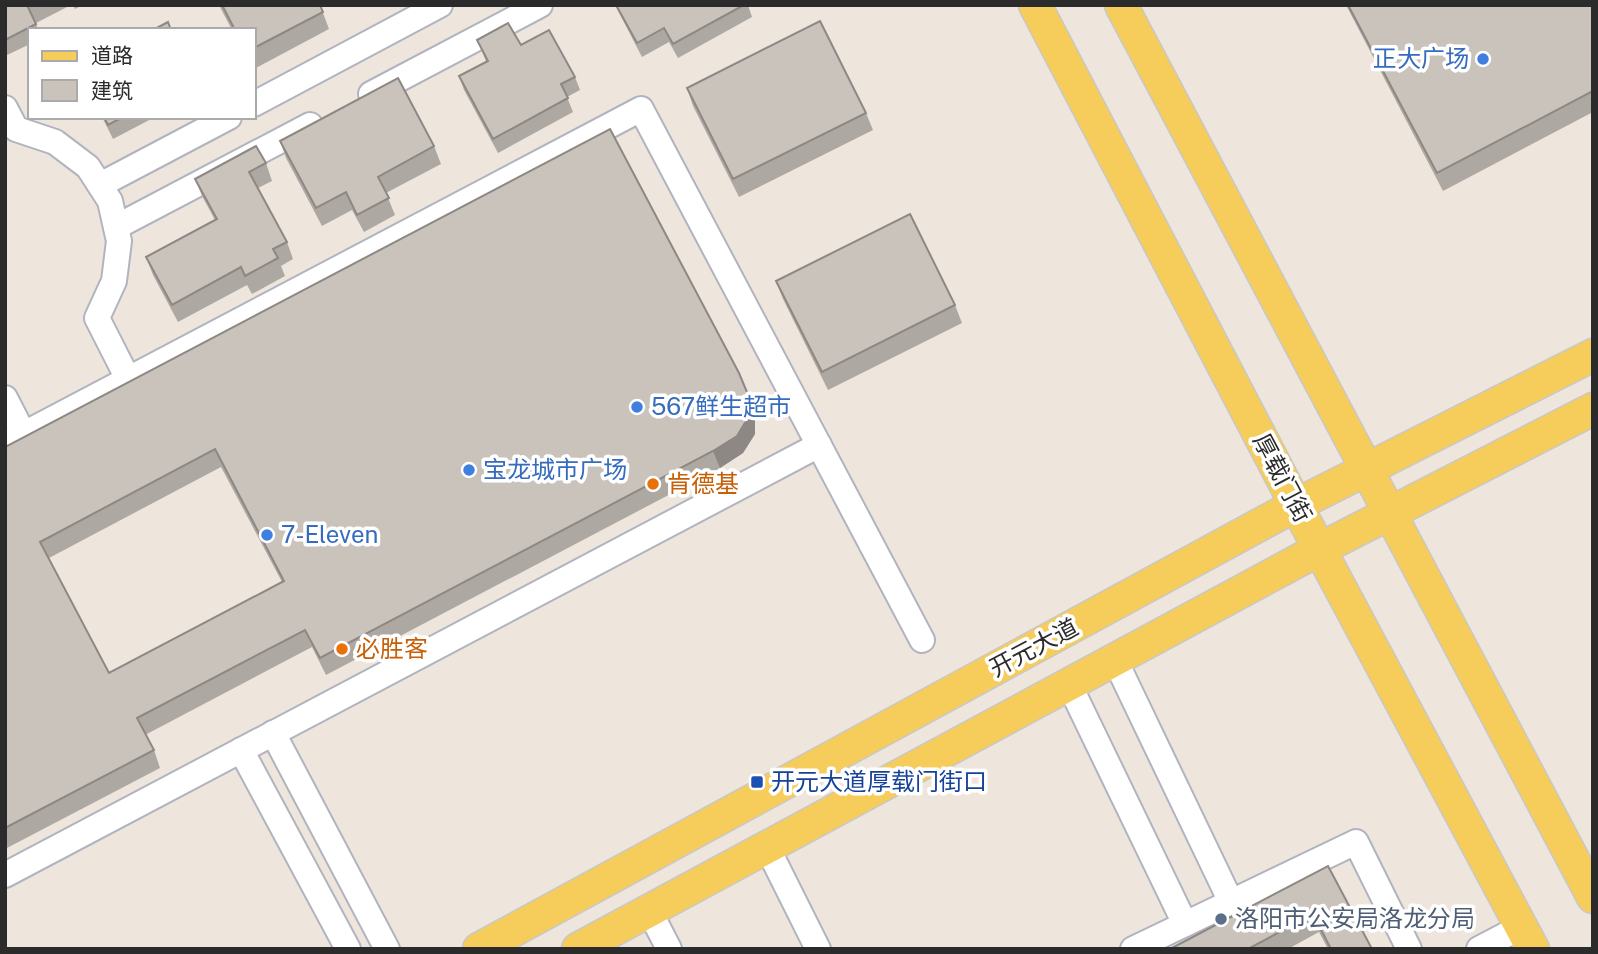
<svg xmlns="http://www.w3.org/2000/svg" width="1598" height="954" font-family="'Public Sans','Noto Sans SC',sans-serif">
	<rect width="100%" height="100%" fill="#eee6dd"/>
	<g fill="none" stroke-linecap="round" stroke-linejoin="round">
		<defs>
			<g id="minor">
				<polyline points="371,94 540,5"/>
				<polyline points="254,104 440,5"/>
				<polyline points="5,108 16,129 55,142 88,167 110,201 119,241 114,281 97,318 128,379"/>
				<polyline points="100,185 229,117"/>
				<polyline points="116,227 310,125"/>
				<polyline points="5,398 24,435"/>
				<polyline points="5,444 641,109 922,640"/>
				<polyline points="1115,660 1231,902 1356,842 1409,949"/>
				<polyline points="1069,684 1185,924"/>
				<polyline points="273,733 387,949"/>
				<polyline points="241,750 348,949"/>
				<polyline points="767,847 818,949"/>
				<polyline points="5,875 819,445"/>
				<polyline points="649,910 669,949"/>
				<polyline points="1133,949 1231,902"/>
				<polyline points="1479,949 1521,927"/>
			</g>
			<g id="major">
				<polyline points="1035,5 1296,505 1533,949"/>
				<polyline points="1121,5 1593,897"/>
				<polyline points="479,949 1296,505 1593,355"/>
				<polyline points="578,949 1320,549 1593,409"/>
			</g>
		</defs>
		<use href="#minor" stroke="#b1b4bf" stroke-width="28"/>
		<use href="#major" stroke="#c8c8c8" stroke-width="35"/>
		<use href="#minor" stroke="#fff" stroke-width="24"/>
		<use href="#major" stroke="#f6cc5a" stroke-width="32"/>
	</g>
	<g fill="#ada8a2" fill-rule="evenodd">
		<polygon points="5,5 71,5 36,23 38,30 30,30 30,44 5,56"/>
		<polygon points="73,5 83,5 75,9"/>
		<polygon points="219,5 320,5 329,29 254,69 254,30 232,30"/>
		<polygon points="615,5 748,5 752,17 678,58 669,42 642,57"/>
		<polygon points="1346,5 1593,5 1593,112 1443,191"/>
		<polygon points="477,40 521,45 575,77 580,90 567,97 573,112 498,153 464,90 459,76 486,61"/>
		<polygon points="687,88 866,113 873,130 739,197 693,106"/>
		<polygon points="102,117 155,117 113,139"/>
		<polygon points="280,141 434,146 441,164 386,193 395,215 364,232 352,210 322,226 286,158"/>
		<polygon points="266,163 272,181 258,188 287,242 293,259 281,266 285,276 252,294 247,285 178,322 153,275 146,257 215,220 202,196 195,179"/>
		<polygon points="776,281 955,305 962,323 828,390 783,299"/>
		<path d="M749,397l6,18v19l-12,19 -23,15 -394,207 -14,-28 -167,88 9,15 6,18 -155,81v-402zM221,467l61,115 -173,91 -60,-115z"/>
		<polygon points="1328,866 1372,949 1328,949 1319,932 1288,949 1170,949"/>
	</g>
	<polygon fill="#8d8884" points="749,397 755,415 755,434 743,453 720,468 713,451"/>
	<g fill="#c9c3bc" stroke="#8d8884" stroke-width="2" fill-rule="evenodd">
		<polygon points="5,5 27,5 36,24 5,40"/>
		<polygon points="222,5 320,5 323,12 254,48 254,30 235,30"/>
		<polygon points="616,5 744,5 673,44 664,28 637,43"/>
		<polygon points="1348,5 1593,5 1593,91 1437,173"/>
		<polygon points="820,21 866,113 733,179 687,88"/>
		<polygon points="168,22 171,30 153,30"/>
		<polygon points="508,23 521,45 549,30 575,77 561,84 568,98 493,139 459,76 488,61 477,40"/>
		<polygon points="398,78 434,146 378,177 389,198 357,215 346,192 316,208 280,141"/>
		<polygon points="104,117 123,117 108,125"/>
		<path d="M610,129l129,244 10,24v19l-12,20 -24,15 -393,207 -15,-28 -168,88 17,32 -149,78v-381zM215,449l69,132 -175,92 -69,-131z"/>
		<polygon points="256,146 266,163 249,172 287,242 273,249 278,258 245,276 241,267 172,305 146,257 217,219 195,179"/>
		<polygon points="910,214 955,305 822,372 776,281"/>
		<polygon points="1328,866 1372,949 1331,949 1313,914 1248,949 1170,949"/>
	</g>
	<g fill="#3f7fe0" stroke="#fff" stroke-width="2.5">
		<circle cx="1483" cy="59" r="7"/>
		<circle cx="637" cy="407" r="7"/>
		<circle cx="469" cy="470" r="7"/>
		<circle cx="267" cy="535" r="7"/>
	</g>
	<g fill="#e8710a" stroke="#fff" stroke-width="2.5">
		<circle cx="653" cy="484" r="7"/>
		<circle cx="342" cy="649" r="7"/>
	</g>
	<rect fill="#1a4fb4" stroke="#fff" stroke-width="2.5" x="750" y="775" width="14" height="14" rx="3.5"/>
	<circle fill="#5c6f8a" stroke="#fff" stroke-width="2.5" cx="1221" cy="919" r="7"/>
	<g text-anchor="middle" stroke-width="7" stroke-linejoin="round" paint-order="stroke">
		<g font-size="24" fill="#366cbe" stroke="#fff" text-anchor="start">
			<text x="1469" y="67" text-anchor="end">正大广场</text>
			<text x="651" y="415">567鲜生超市</text>
			<text x="483" y="478">宝龙城市广场</text>
			<text x="281" y="543">7-Eleven</text>
		</g>
		<g font-size="24" fill="#2b2b2b" stroke="#fff">
			<text transform="translate(1282 478) rotate(62)" y="8">厚载门街</text>
			<text transform="translate(1034 648) rotate(-28)" y="8">开元大道</text>
		</g>
		<g font-size="24" fill="#c56008" stroke="#fff" text-anchor="start">
			<text x="667" y="492">肯德基</text>
			<text x="356" y="657">必胜客</text>
		</g>
		<g font-size="24" fill="#164399" stroke="#fff" text-anchor="start">
			<text x="771" y="790">开元大道厚载门街口</text>
		</g>
		<g font-size="24" fill="#4e5e75" stroke="#fff" text-anchor="start">
			<text x="1235" y="927">洛阳市公安局洛龙分局</text>
		</g>
	</g>
	<rect width="1598" height="954" fill="none" stroke="#2b2b2b" stroke-width="14"/>
	<rect x="28" y="28" width="228" height="91" fill="#ffffff" stroke="#aaaaaa" stroke-width="2"/>
	<rect x="42" y="51" width="35" height="10" fill="#f6cc5a" stroke="#aaaaaa" stroke-width="2"/>
	<text x="91" y="63" font-size="21" fill="#2b2b2b">道路</text>
	<rect x="42" y="80" width="35" height="21" fill="#c9c3bc" stroke="#aaaaaa" stroke-width="2"/>
	<text x="91" y="98" font-size="21" fill="#2b2b2b">建筑</text>
</svg>
